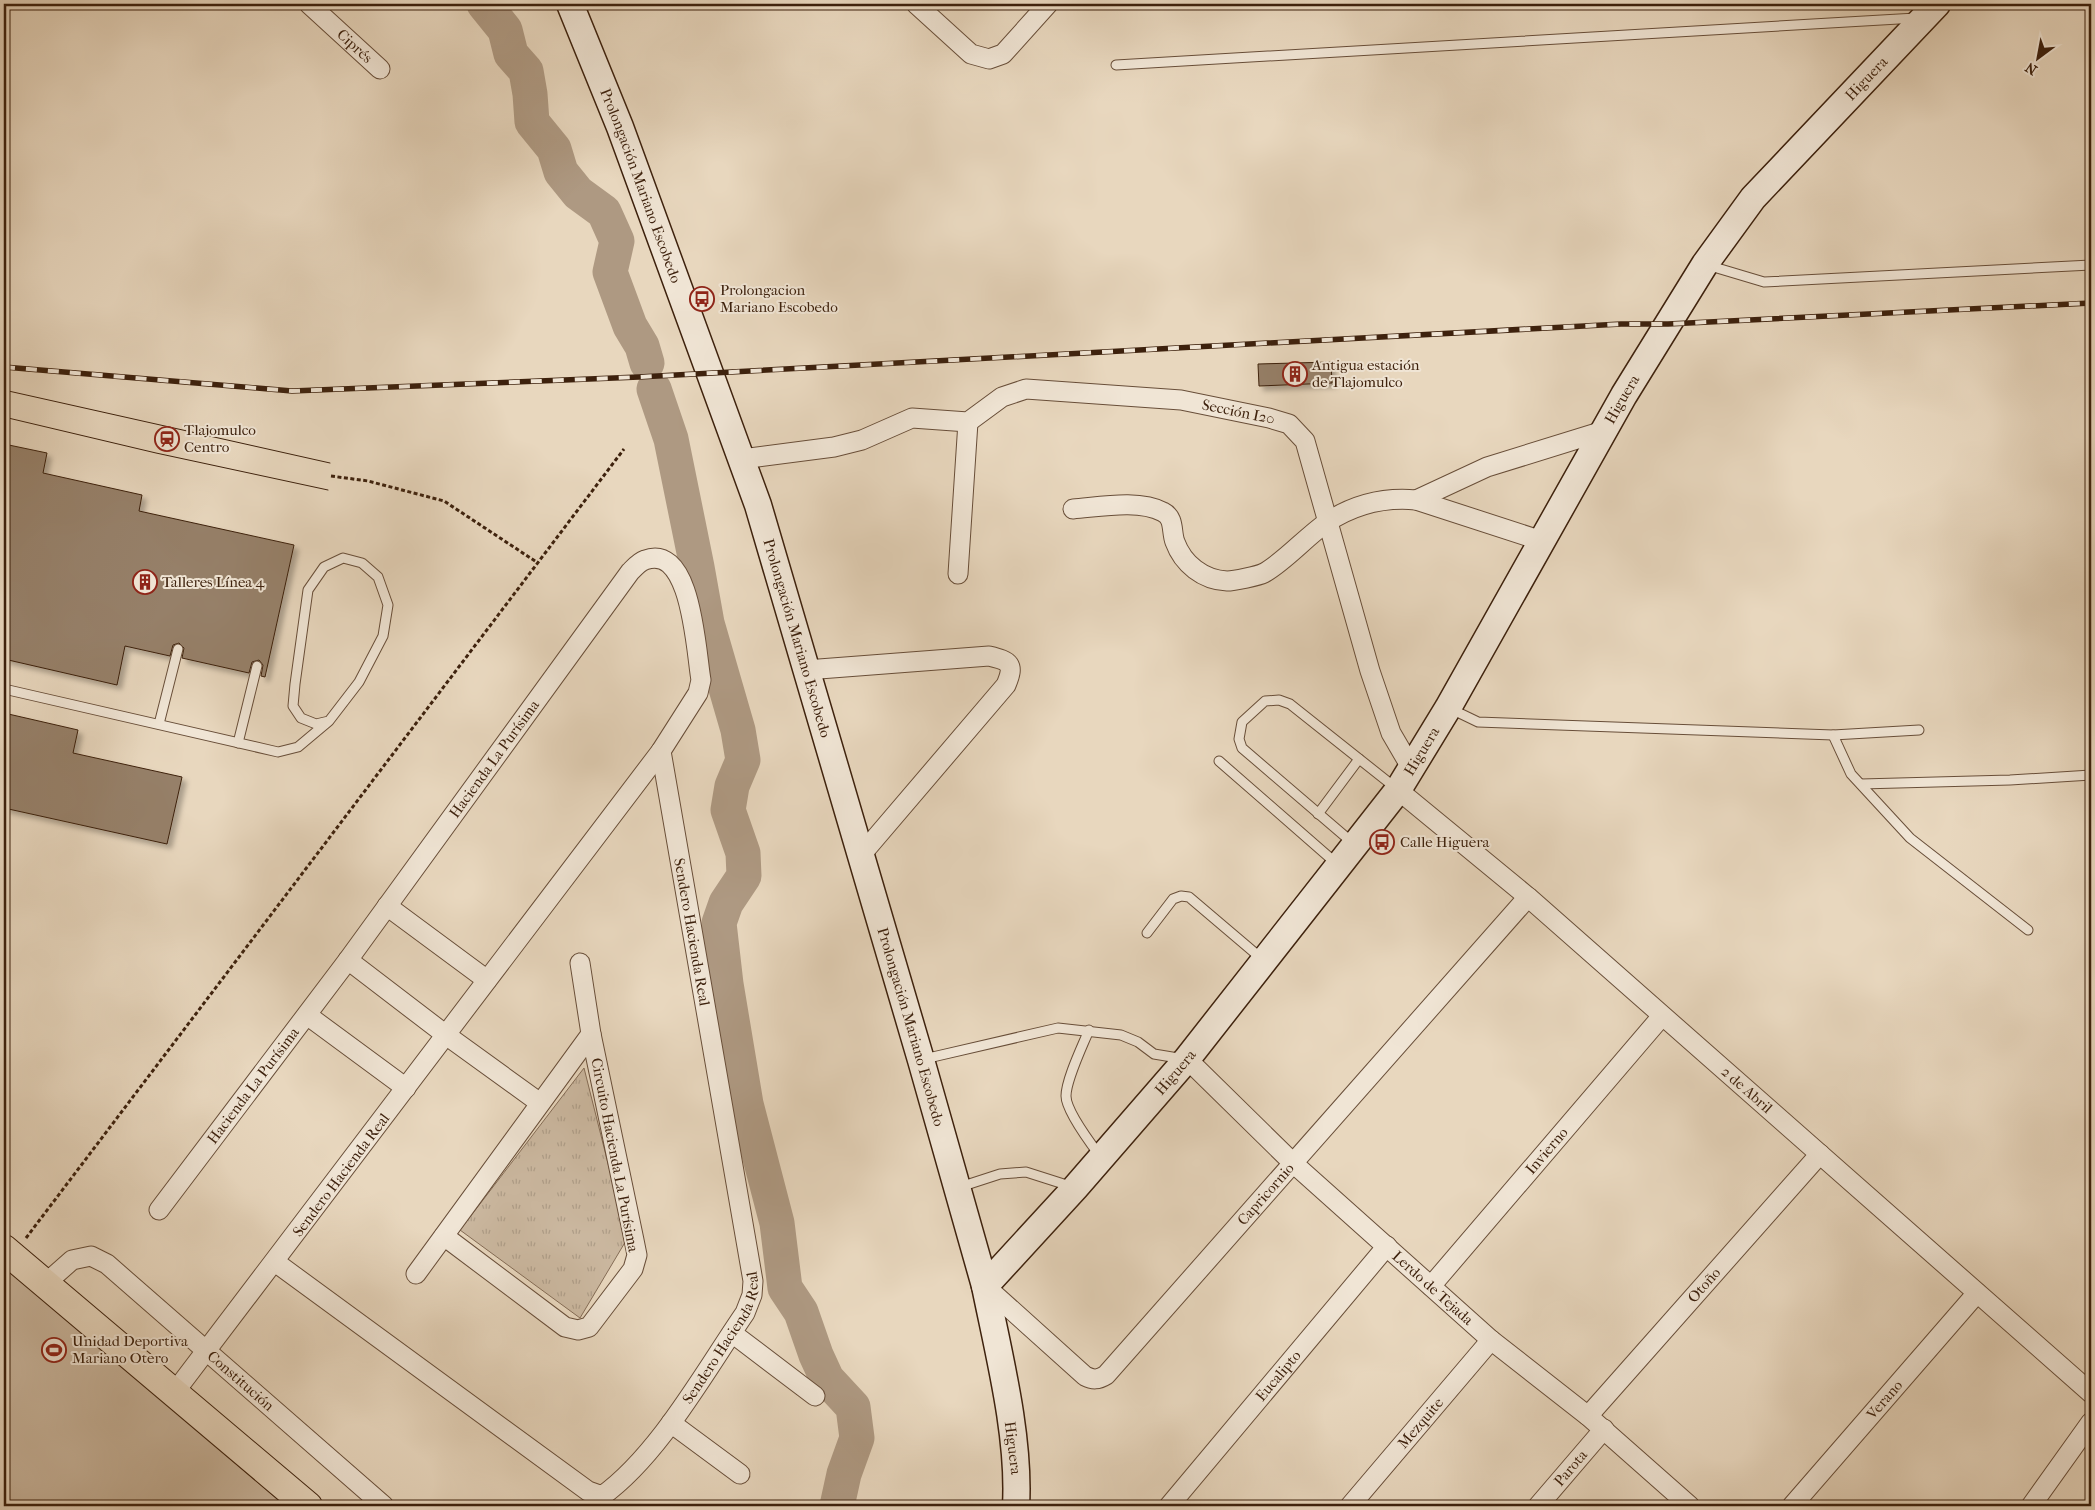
<svg xmlns="http://www.w3.org/2000/svg" width="2095" height="1510" font-family="'IM FELL French Canon',serif">
	<defs>
		<pattern id="park-tufts" width="24" height="20" patternUnits="userSpaceOnUse" patternTransform="scale(1.25)"><rect width="24" height="20" fill="#cbb8a0"/><path d="M3 7l-1-3M5 7V3M7 7l1-3M15 17l-1-3M17 17v-4M19 17l1-3" fill="none" stroke="#af9e89"/></pattern>
		<filter id="shadow"><feDropShadow dx="4.5" dy="4.5" stdDeviation="2.5" flood-color="#0004"/></filter>
	</defs>
	<rect width="100%" height="100%" fill="#e8d7be"/>
	<filter id="stains"><feTurbulence type="fractalNoise" baseFrequency=".004" numOctaves="4"/><feColorMatrix values="0 0 0 0 .2 0 0 0 0 .09 0 0 0 0 .02 0 0 0 .5 -.17"/></filter>
	<radialGradient id="worn" r=".72"><stop offset=".6" stop-color="#630" stop-opacity="0"/><stop offset="1" stop-color="#630" stop-opacity=".3"/></radialGradient>
	<polygon fill="url(#park-tufts)" stroke="#846c56" points="584,1068 627,1239 580,1318 460,1230"/>
	<polygon fill="#cbb8a0" stroke="#846c56" points="4,1265 285,1506 4,1506"/>
	<g fill="none" stroke-linecap="round" stroke-linejoin="round">
		<g stroke="#ae9982" stroke-width="35">
			<polyline points="484,4 505,30 511,54 526,71 530,94 532,122 554,149 561,172 578,193 604,212 617,241 610,272 630,326 642,346 647,363"/>
			<polyline points="654,389 671,439 697,567 707,623 738,730 743,760 732,786 728,810 743,853 744,876 726,903 719,923 726,984 746,1104 777,1223 785,1288 801,1312 816,1355 827,1379 853,1407 857,1438 844,1474 837,1506"/>
		</g>
	</g>
	<g fill="#968069" stroke="#3d210d" filter="url(#shadow)">
		<polygon points="1331,362 1332,383 1259,386 1258,364"/>
		<polygon points="4,444 47,453 43,473 142,495 139,511 294,545 265,677 261,676 263,665 259,660 252,662 249,673 182,658 184,648 179,643 173,645 170,656 125,646 117,685 4,659"/>
		<polygon points="4,713 78,730 73,753 182,777 167,844 4,808"/>
	</g>
	<g fill="none" stroke-linecap="round" stroke-linejoin="round">
		<defs>
			<g id="lane">
				<polyline points="1116,65 1916,18"/>
				<polyline points="1707,265 1764,282 2091,265"/>
				<polyline points="4,689 278,752 298,747 329,721 359,682 383,636 388,605 378,577 362,563 343,558 324,567 308,590 295,684 293,706 301,718 316,724 329,721"/>
				<polyline points="1451,709 1478,722 1833,735 1919,730"/>
				<polyline points="159,724 178,649"/>
				<polyline points="1833,735 1851,774 1910,838 2028,930"/>
				<polyline points="238,743 257,666"/>
				<polyline points="1219,761 1337,864"/>
				<polyline points="1861,784 2010,780 2091,775"/>
				<polyline points="1318,814 1359,759"/>
				<polyline points="1354,844 1242,748 1239,739 1242,722 1265,701 1279,700 1290,704 1397,789"/>
				<polyline points="1147,933 1173,899 1181,896 1189,897 1262,959"/>
				<path d="M1089,1030c-7,17 -23,50 -23,66 0,15 25,48 34,60"/>
				<polyline points="924,1059 1058,1028 1121,1035 1138,1042 1154,1054 1184,1059"/>
				<polyline points="960,1187 1000,1174 1026,1172 1073,1187"/>
			</g>
			<g id="street">
				<path id="s1" d="M309,4l71,65"/>
				<polyline points="916,4 971,54 989,59 1003,54 1048,4"/>
				<path id="s2" d="M742,459l92,-12 28,-7 50,-22 56,4 34,-25 24,-8 155,11 88,18 20,6 16,17 65,230 21,62 21,36"/>
				<polyline points="1416,500 1487,467 1603,431"/>
				<path d="M1073,509c26,-2 66,-10 90,3 12,6 8,20 12,30 8,22 28,38 52,39 7,0 31,-5 37,-8 20,-11 42,-36 62,-50 27,-18 58,-26 90,-23l126,41"/>
				<polyline points="958,574 968,422"/>
				<path d="M806,670l183,-14c21,5 26,8 17,29l-145,170"/>
				<path id="s3" d="M1398,790l130,107 563,496"/>
				<polyline points="387,906 487,980"/>
				<polyline points="348,960 446,1035 540,1103"/>
				<polyline points="307,1015 406,1088"/>
				<path id="s4" d="M1187,1059l106,104 198,177 97,76 102,90"/>
				<path id="s5" d="M159,1210l189,-250 282,-388c4,-4 9,-10 15,-12 47,-18 51,93 56,120l-3,13 -37,58 -487,642"/>
				<polyline points="444,1236 565,1327 578,1330 589,1327 633,1269 637,1255 634,1240 591,1034 580,963"/>
				<path id="s6" d="M275,1262l313,229 14,5c57,-41 103,-125 143,-183l7,-18 1,-14 -92,-530"/>
				<polyline points="416,1274 591,1034"/>
				<path id="s7" d="M45,1284l27,-24 19,-4 16,8 277,242"/>
				<path id="s8" d="M985,1286l100,90c8,4 13,4 21,-1l422,-478"/>
				<path id="s9" d="M1431,1286l231,-270"/>
				<polyline points="732,1333 815,1396"/>
				<path id="s10" d="M1588,1416l232,-262"/>
				<polyline points="671,1423 740,1474"/>
				<path id="s11" d="M1169,1506l218,-260"/>
				<path id="s12" d="M1350,1506l141,-166"/>
				<path id="s13" d="M1538,1506l66,-77"/>
				<path id="s14" d="M1792,1506l185,-213"/>
				<polyline points="2031,1506 2091,1422"/>
			</g>
			<g id="secondary">
				<path id="s15" d="M570,4l50,123 138,378 163,555 64,226"/>
				<path id="s16" d="M1016,1506c4,-69 -17,-151 -31,-220l90,-98 112,-129 211,-269 50,-82 176,-313 81,-131 48,-66 184,-194"/>
			</g>
			<polyline id="primary" points="4,1249 308,1506"/>
		</defs>
		<use href="#lane" stroke="#684e39" stroke-width="11"/>
		<use href="#street" stroke="#684e39" stroke-width="21"/>
		<use href="#secondary" stroke="#3d210d" stroke-width="29"/>
		<use href="#primary" stroke="#3d210d" stroke-width="30"/>
		<g stroke="#3d210d" stroke-width="3" stroke-dasharray="4 2.5" stroke-linecap="butt">
			<polyline points="331,476 368,481 444,501 538,563"/>
			<polyline points="26,1238 624,449"/>
		</g>
		<use href="#lane" stroke="#f0e5d5" stroke-width="9"/>
		<use href="#street" stroke="#f0e5d5" stroke-width="19"/>
		<use href="#secondary" stroke="#f0e5d5" stroke-width="26"/>
		<use href="#primary" stroke="#e8d7be" stroke-width="28"/>
		<g stroke="#3d210d" stroke-width="1">
			<polyline points="4,390 330,463"/>
			<polyline points="4,417 156,453 328,490"/>
		</g>
		<defs>
			<polyline id="rail" points="4,367 292,391 639,377 1621,324 1668,324 2091,303"/>
		</defs>
		<use href="#rail" stroke="#3d210d" stroke-width="5.5"/>
		<use href="#rail" stroke="#f0e5d5" stroke-width="4" stroke-dasharray="11" stroke-linecap="butt"/>
	</g>
	<defs>
		<symbol id="bus-ring" viewBox="-11 -11 22 22"><circle r="9.5" fill="#f0e5d5" stroke="#8f2418" stroke-width="1.5"/><path d="M-5-6H5V4H4V6H2V4H-2V6H-4V4H-5ZM-3.5-4V0h7V-4ZM-3.5 1.2v1.5H-2V1.2ZM2 1.2v1.5H3.5V1.2Z" fill="#8f2418"/></symbol>
		<symbol id="building-ring" viewBox="-11 -11 22 22"><circle r="9.5" fill="#f0e5d5" stroke="#8f2418" stroke-width="1.5"/><path d="M-4-6H4V6H1V3H-1V6H-4ZM-2.5-4.3h1.7v1.8h-1.7ZM.8-4.3h1.7v1.8H.8ZM-2.5-1h1.7V.8h-1.7ZM.8-1h1.7V.8H.8Z" fill="#8f2418"/></symbol>
		<symbol id="station-ring" viewBox="-11 -11 22 22"><circle r="9.5" fill="#f0e5d5" stroke="#8f2418" stroke-width="1.5"/><path d="M-3-6H3Q5-6 5-4V2Q5 4 3 4L4.5 6H3L1.5 4h-3L-3 6H-4.5L-3 4Q-5 4-5 2V-4Q-5-6-3-6ZM-3.5-4v3h7v-3ZM-3.5 1v1.5H-2V1ZM2 1v1.5H3.5V1Z" fill="#8f2418"/></symbol>
		<symbol id="stadium-ring" viewBox="-11 -11 22 22"><circle r="9.5" fill="#f0e5d5" stroke="#8f2418" stroke-width="1.5"/><path d="M0-5a6.5 5 0 1 0 0 10a6.5 5 0 1 0 0-10ZM-3.5-1.8h7v3.6h-7Z" fill="#8f2418"/></symbol>
	</defs>
	<g fill-rule="evenodd">
		<use href="#bus-ring" x="688" y="285" width="28" height="28"/>
		<use href="#building-ring" x="1281" y="360" width="28" height="28"/>
		<use href="#station-ring" x="153" y="425" width="28" height="28"/>
		<use href="#building-ring" x="131" y="568" width="28" height="28"/>
		<use href="#bus-ring" x="1368" y="828" width="28" height="28"/>
		<use href="#stadium-ring" x="40" y="1336" width="28" height="28"/>
	</g>
	<g text-anchor="middle" stroke-width="4" stroke-linejoin="round" paint-order="stroke">
		<g font-size="15" fill="#3d210d" stroke="#f0e5d5">
			<text dy="5" stroke="none"><textPath href="#s1" startOffset="62">Ciprés</textPath></text>
			<text dy="5" stroke="none"><textPath href="#s16" startOffset="1724">Higuera</textPath></text>
			<text dy="5" stroke="none"><textPath href="#s15" startOffset="195">Prolongación Mariano Escobedo</textPath></text>
			<text dy="5" stroke="none"><textPath href="#s16" startOffset="1319">Higuera</textPath></text>
			<text dy="5" stroke="none"><textPath href="#s2" startOffset="514">Sección I20</textPath></text>
			<text dy="5" stroke="none"><textPath href="#s15" startOffset="674">Prolongación Mariano Escobedo</textPath></text>
			<text dy="5" stroke="none"><textPath href="#s16" startOffset="914">Higuera</textPath></text>
			<text dy="5" stroke="none"><textPath href="#s5" startOffset="562">Hacienda La Purísima</textPath></text>
			<text transform="translate(692 932) rotate(80)" y="5">Sendero Hacienda Real</text>
			<text dy="5" stroke="none"><textPath href="#s15" startOffset="1079">Prolongación Mariano Escobedo</textPath></text>
			<text dy="5" stroke="none"><textPath href="#s16" startOffset="509">Higuera</textPath></text>
			<text dy="5" stroke="none"><textPath href="#s5" startOffset="156">Hacienda La Purísima</textPath></text>
			<text dy="5" stroke="none"><textPath href="#s3" startOffset="460">2 de Abril</textPath></text>
			<text dy="5" stroke="none"><textPath href="#s9" startOffset="178">Invierno</textPath></text>
			<text transform="translate(615 1155) rotate(79)" y="5">Circuito Hacienda La Purísima</text>
			<text transform="translate(341 1175) rotate(-53)" y="5">Sendero Hacienda Real</text>
			<text dy="5" stroke="none"><textPath href="#s8" startOffset="398">Capricornio</textPath></text>
			<text dy="5" stroke="none"><textPath href="#s10" startOffset="175">Otoño</textPath></text>
			<text dy="5" stroke="none"><textPath href="#s4" startOffset="336">Lerdo de Tejada</textPath></text>
			<text dy="5" stroke="none"><textPath href="#s6" startOffset="604">Sendero Hacienda Real</textPath></text>
			<text dy="5" stroke="none"><textPath href="#s11" startOffset="170">Eucalipto</textPath></text>
			<text dy="5" stroke="none"><textPath href="#s7" startOffset="251">Constitución</textPath></text>
			<text dy="5" stroke="none"><textPath href="#s14" startOffset="141">Verano</textPath></text>
			<text dy="5" stroke="none"><textPath href="#s12" startOffset="109">Mezquite</textPath></text>
			<text transform="translate(1013 1448) rotate(83)" y="5">Higuera</text>
			<text dy="5" stroke="none"><textPath href="#s13" startOffset="50">Parota</textPath></text>
		</g>
		<g font-size="15" fill="#3d210d" stroke="#f0e5d5" text-anchor="start">
			<text x="720" y="295">Prolongacion<tspan x="720" dy="17">Mariano Escobedo</tspan></text>
			<text x="1312" y="370">Antigua estación<tspan x="1312" dy="17">de Tlajomulco</tspan></text>
			<text x="184" y="435">Tlajomulco<tspan x="184" dy="17">Centro</tspan></text>
			<text x="162" y="587">Talleres Línea 4</text>
			<text x="1400" y="847">Calle Higuera</text>
			<text x="72" y="1346">Unidad Deportiva<tspan x="72" dy="17">Mariano Otero</tspan></text>
		</g>
	</g>
	<rect width="2095" height="1510" fill="none" stroke="#e8d7be" stroke-width="20"/>
	<rect x="5" y="5" width="2085" height="1500" fill="none" stroke="#3d210d" stroke-width="2.5"/>
	<rect x="10" y="10" width="2075" height="1490" fill="none" stroke="#3d210d"/>
	<g transform="translate(2038 58) rotate(212)" stroke="#f0e5d5" stroke-width="4" paint-order="stroke">
	<path d="M0-4L9 19L0 12L-9 19Z" fill="#3d210d"/>
	<text y="-8" font-size="14" font-weight="bold" text-anchor="middle" fill="#3d210d">N</text>
	</g>
	<rect width="100%" height="100%" filter="url(#stains)"/>
	<rect width="100%" height="100%" fill="url(#worn)"/>
</svg>
